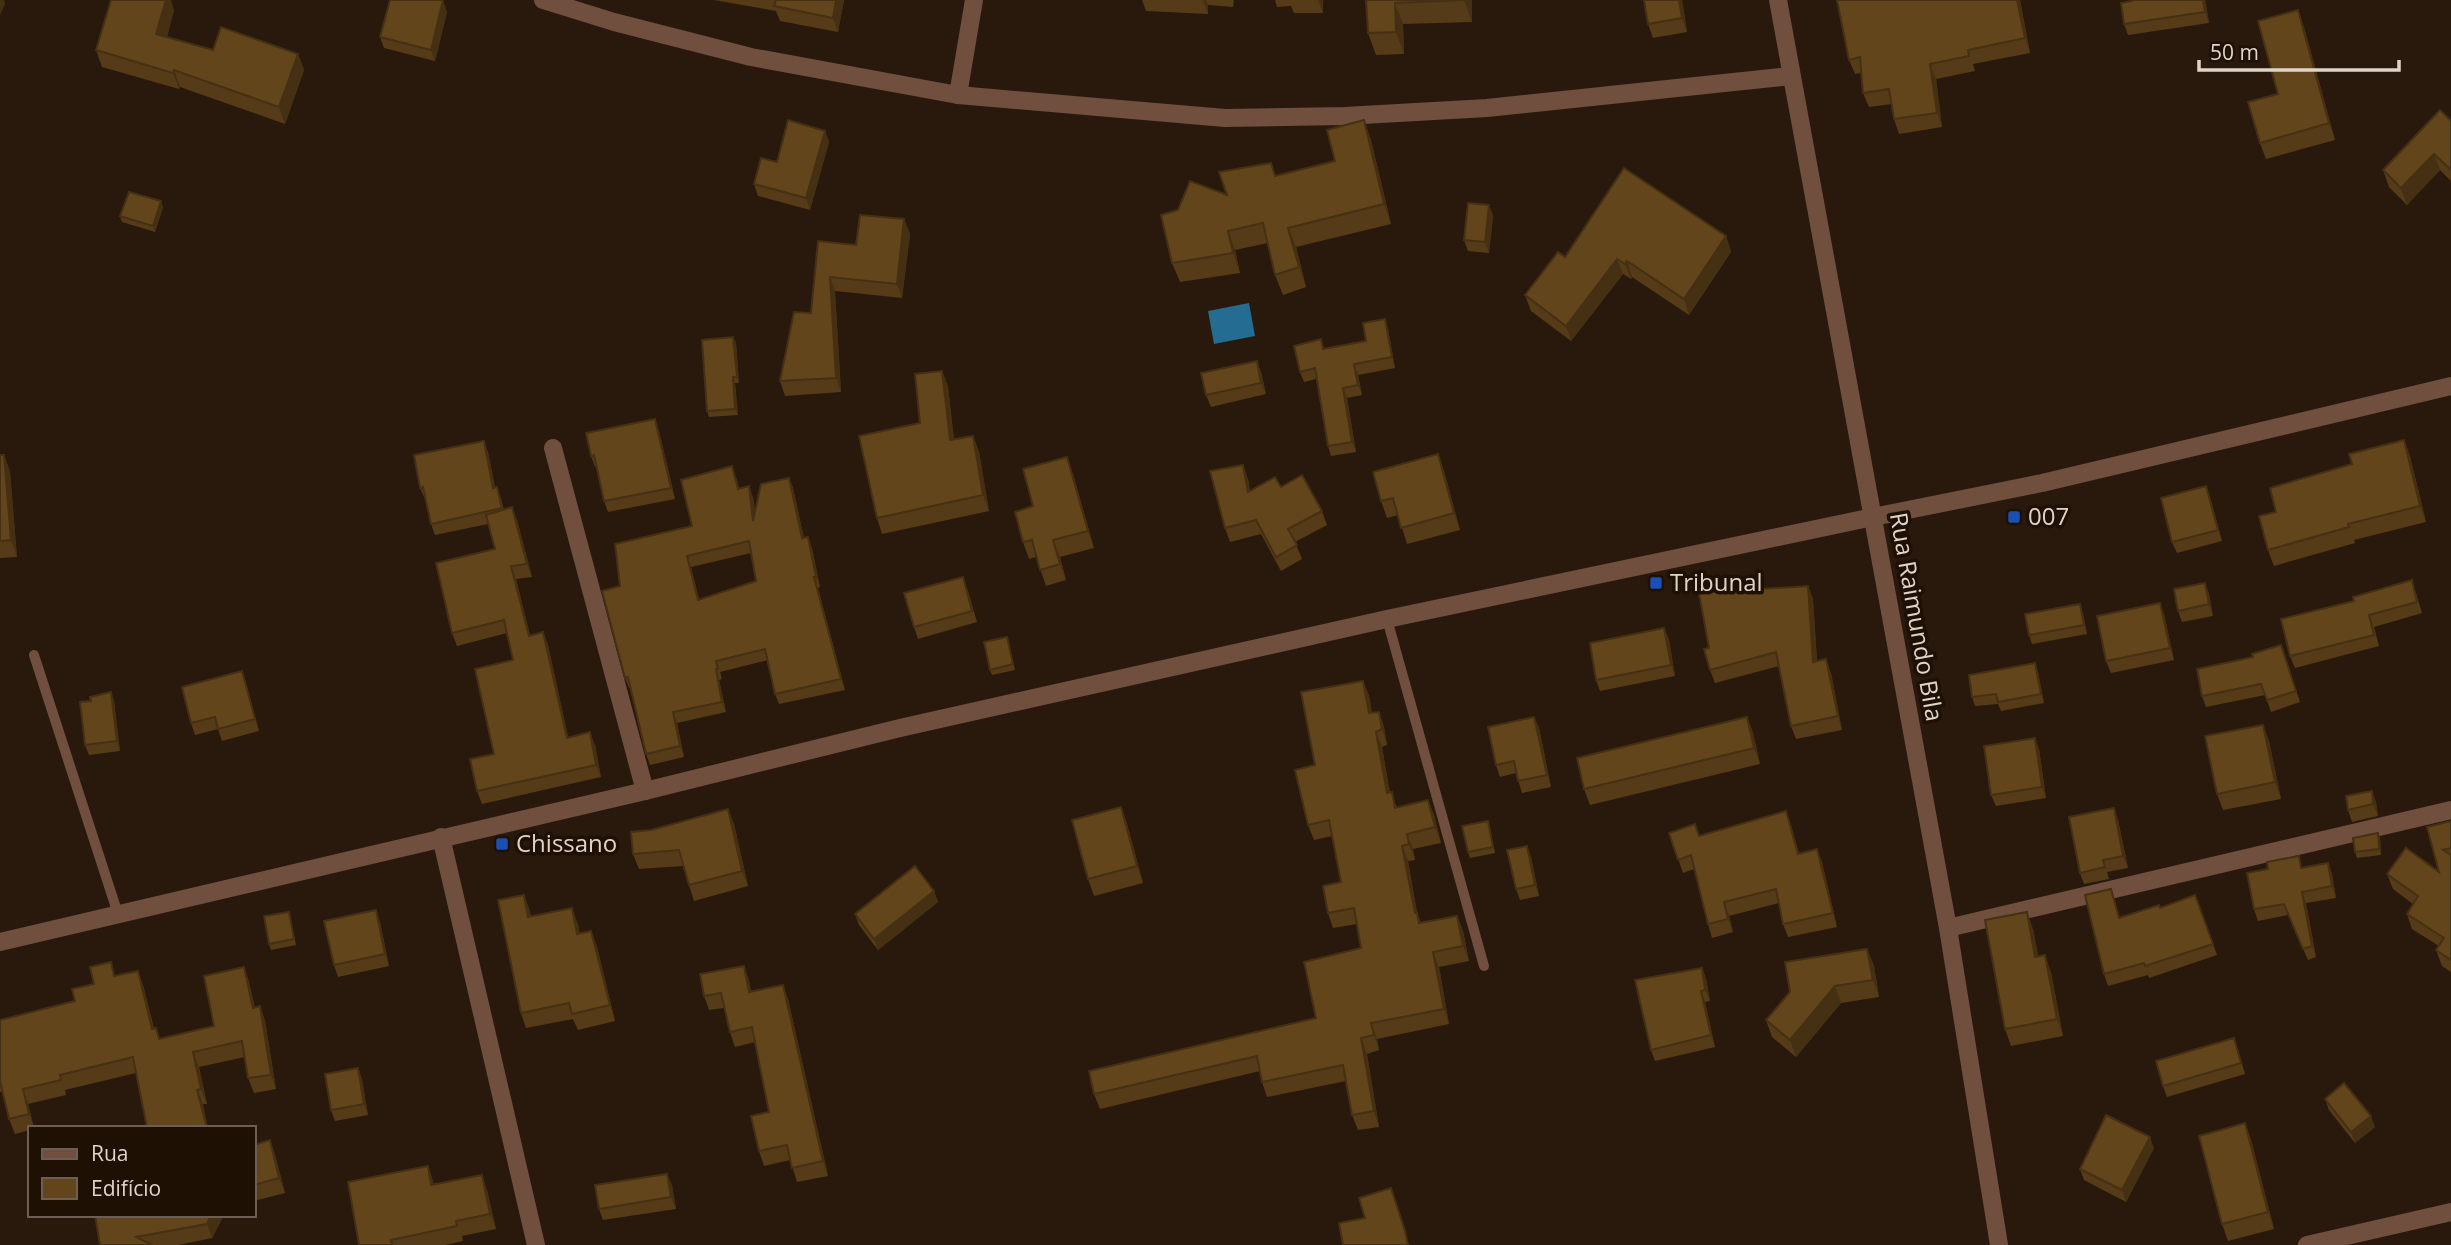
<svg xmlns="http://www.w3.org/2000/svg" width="2451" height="1245" font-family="'Open Sans',sans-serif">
	<rect width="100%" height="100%" fill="#29190c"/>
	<polygon fill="#256c93" points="1249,303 1255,336 1214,344 1208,311"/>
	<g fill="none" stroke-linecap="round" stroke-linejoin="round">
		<g stroke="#704f3e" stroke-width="10">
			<polyline points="1387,619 1484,966"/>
			<polyline points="34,655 118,914"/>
		</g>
		<g stroke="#704f3e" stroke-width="18">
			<polyline points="543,0 614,22 751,57 958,95 1225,118 1345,116 1487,108 1791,76"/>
			<polyline points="1778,0 1948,928 1999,1245"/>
			<polyline points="958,95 974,0"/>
			<polyline points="553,448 645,791"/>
			<polyline points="441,837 536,1245"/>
			<polyline points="1948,928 2451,810"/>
			<polyline points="0,942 645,791 900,728 1387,619 1873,517 2042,483 2451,386"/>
			<polyline points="2307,1245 2451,1212"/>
		</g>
	</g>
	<g fill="#553b17" fill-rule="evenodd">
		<polygon points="714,0 844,0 838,32 780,21 776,11"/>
		<polygon points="1142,0 1234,0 1233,7 1208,5 1208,14 1146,11"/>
		<polygon points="1275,0 1323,0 1323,13 1294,13 1291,6 1277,7"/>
		<polygon points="1366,0 1472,0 1472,22 1403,24 1404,54 1376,55 1368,33"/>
		<polygon points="1682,0 1687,32 1653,38 1648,24"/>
		<polygon points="2020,0 2030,53 1973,64 1975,71 1936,79 1942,127 1899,134 1894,119 1892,104 1869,107 1863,93 1861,73 1855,74 1849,60"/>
		<polygon points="2132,0 2205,0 2209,23 2128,35 2124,24"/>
		<polygon points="174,10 167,37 213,50 298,54 304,70 285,124 180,87 179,89 102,67 96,50"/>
		<polygon points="447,12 435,61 384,48 380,37"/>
		<polygon points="2304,27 2335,140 2266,159 2260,143"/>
		<polygon points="1364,120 1371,140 1391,224 1296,247 1306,287 1283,295 1275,275 1268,243 1235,250 1240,273 1180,282 1172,263 1227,195 1271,163 1276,176 1335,161"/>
		<polygon points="2451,121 2451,181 2440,170 2407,205 2389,187 2383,170"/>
		<polygon points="825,131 829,142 810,210 758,196 754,184 777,162"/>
		<polygon points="1489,205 1493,216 1489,253 1468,251 1464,240"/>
		<polygon points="163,207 155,232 122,222 120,216"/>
		<polygon points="904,219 910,234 902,298 835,291 841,392 785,396 780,381 811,313 818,241 856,245"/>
		<polygon points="1726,236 1731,252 1689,315 1632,277 1631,279 1623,274 1571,341 1531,311 1525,295 1565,257"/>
		<polygon points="1388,329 1395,368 1358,375 1362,395 1347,398 1356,452 1331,456 1328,446 1316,379 1304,382 1300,372 1325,349 1366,341"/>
		<polygon points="733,337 736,343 739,383 735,383 738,415 709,417 707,411"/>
		<polygon points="942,371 948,387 954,440 973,436 979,452 989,511 882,534 877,518 920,423"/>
		<polygon points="1261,372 1266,394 1211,407 1206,395"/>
		<polygon points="659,431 675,499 608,512 604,501 597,467 595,467 591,456"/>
		<polygon points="2404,440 2410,456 2426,522 2354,540 2355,543 2274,566 2268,550 2276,512 2352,464"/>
		<polygon points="488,452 495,487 501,498 504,510 517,520 532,577 516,579 530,635 543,632 548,645 568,737 595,745 601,777 482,804 477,791 494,754 513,660 507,633 457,646 452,633 495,549 488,524 435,535 431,524 425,499 420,488"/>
		<polygon points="1438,454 1444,471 1460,530 1407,544 1398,515 1387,518 1381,501"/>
		<polygon points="0,455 4,455 10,472 17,557 0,558"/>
		<polygon points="1073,474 1094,548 1060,557 1066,580 1046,586 1036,557 1029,559 1023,542 1033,506"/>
		<path d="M736,477l3,11 14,9 2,15 34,-34 4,10 11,50 8,10 8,39 -2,1 27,102 -66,14 -4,-10 -7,-34 -48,12 2,7 -3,1 7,32 -49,11 7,34 -34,8 -4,-11 -16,-66h-1l-4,-10 -5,-92 72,-60zM751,553l5,28 -57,19 -8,-33z"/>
		<polygon points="1248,479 1250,491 1281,487 1322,511 1327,525 1295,542 1302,559 1281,571 1261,534 1230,542 1225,528"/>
		<polygon points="2210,497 2222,541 2177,553 2172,542"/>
		<polygon points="2412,580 2422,613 2374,627 2379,646 2295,668 2290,656 2354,601"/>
		<polygon points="2205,583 2209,594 2213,616 2182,622 2178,611"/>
		<polygon points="1808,586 1813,599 1817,661 1831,673 1842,730 1796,739 1791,726 1779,666 1715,683 1710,670 1709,648"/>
		<polygon points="967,588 977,622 918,639 914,627"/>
		<polygon points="2083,613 2087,634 2032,644 2029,635"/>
		<polygon points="2164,614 2174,660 2111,673 2106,661"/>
		<polygon points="1664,628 1669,640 1675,676 1600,691 1596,680"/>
		<polygon points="1007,637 1015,670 992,675 990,670"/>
		<polygon points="2285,656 2300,702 2271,712 2265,695 2206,707 2202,696"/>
		<polygon points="242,671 246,683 259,731 222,741 218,729 195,735 191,723"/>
		<polygon points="2038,672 2044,703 2001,711 1998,704 1975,706 1972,697"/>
		<polygon points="1363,681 1369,696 1372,713 1379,712 1384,727 1387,745 1382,747 1390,793 1397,807 1428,800 1434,815 1441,843 1413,849 1415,860 1408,861 1417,913 1421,923 1457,916 1463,931 1469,961 1439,967 1449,1024 1377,1039 1379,1050 1367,1054 1379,1127 1358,1130 1352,1115 1346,1081 1267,1097 1262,1082 1260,1071 1100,1109 1094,1094 1316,1018 1361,948 1357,924 1333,928 1328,913 1341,882 1332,836 1314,840 1308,825 1315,765"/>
		<polygon points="111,692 114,701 120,751 89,755 85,745 91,701"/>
		<polygon points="1534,717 1539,728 1551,787 1522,793 1516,773 1500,777 1496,765"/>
		<polygon points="1747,717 1753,733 1760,764 1590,805 1584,789"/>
		<polygon points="2269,741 2281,799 2223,810 2217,794"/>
		<polygon points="2039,749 2046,798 1996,806 1991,795"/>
		<polygon points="2376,802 2378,816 2352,822 2348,810"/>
		<polygon points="1121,807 1127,824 1143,883 1094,896 1088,879"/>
		<polygon points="1786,811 1799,853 1822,862 1837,927 1788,937 1783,924 1779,903 1729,916 1733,932 1712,938 1708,924 1694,869 1683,873 1669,833 1699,836"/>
		<polygon points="2118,820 2128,868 2107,872 2109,879 2084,884 2080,873"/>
		<polygon points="1488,821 1495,853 1470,858 1468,852"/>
		<polygon points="2451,821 2451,972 2442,966 2436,950 2439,946 2412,929 2407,914 2413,904 2393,889 2387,874 2439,872"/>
		<polygon points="734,824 748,886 694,901 683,866 639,869 633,854"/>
		<polygon points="2380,838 2381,855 2357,858 2355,852"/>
		<polygon points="1531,857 1539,896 1520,900 1516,889"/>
		<polygon points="2328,863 2332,874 2336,898 2306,903 2316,957 2308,960 2288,915 2258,921 2254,909 2303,867"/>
		<polygon points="2111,889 2120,918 2160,908 2195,895 2217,955 2149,978 2148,975 2108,986 2104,974"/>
		<polygon points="934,891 938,902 878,950 859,925 855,914"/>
		<polygon points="524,895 531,916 578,924 579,933 591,931 597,947 615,1021 578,1030 573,1019 526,1028 521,1013"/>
		<polygon points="289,912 296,945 271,950 269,944"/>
		<polygon points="380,922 389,966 338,977 334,965"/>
		<polygon points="2033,929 2038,956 2051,972 2063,1036 2011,1046 2005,1029"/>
		<polygon points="1867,949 1874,966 1879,997 1841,1003 1796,1057 1772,1037 1766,1020"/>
		<polygon points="744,966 749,981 751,992 788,999 828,1176 797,1182 790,1160 764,1166 759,1151 769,1112 755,1042 735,1047 730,1032 724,1008 709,1010 704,996"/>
		<polygon points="244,967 249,982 255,1008 260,1006 265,1021 276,1089 254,1093 248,1078 245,1057 199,1067 207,1104 203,1104 136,1073 65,1090 66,1095 28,1104 34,1128 30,1128 30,1130 15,1134 9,1119 2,1091 0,1092 0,1020 75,1001 94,984 116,975 143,985 154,1028 156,1028 160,1039 214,1026"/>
		<polygon points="1702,968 1706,979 1710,1001 1705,1002 1715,1047 1655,1061 1651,1050"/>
		<polygon points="2238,1049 2245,1074 2167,1097 2163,1086"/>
		<polygon points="358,1068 362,1080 368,1115 335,1121 331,1110"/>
		<polygon points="2325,1099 2375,1127 2355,1143 2329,1110"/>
		<polygon points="2245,1123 2251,1140 2274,1229 2228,1241 2222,1224"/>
		<polygon points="270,1140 275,1155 285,1193 254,1201 254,1145"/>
		<polygon points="2154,1148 2126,1202 2084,1180 2080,1169"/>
		<polygon points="428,1166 434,1185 487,1190 496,1229 462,1236 463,1241 445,1245 359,1245"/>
		<polygon points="672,1185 676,1209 603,1220 599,1209"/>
		<polygon points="95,1215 224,1215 212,1238 178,1245 100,1245"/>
	</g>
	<g fill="#453013">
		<polygon points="0,0 4,0 5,4 0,15"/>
		<polygon points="166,0 171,0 174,10 163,51 156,34"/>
		<polygon points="443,0 447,12 435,61 431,50"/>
		<polygon points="836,0 844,0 838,32 833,18"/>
		<polygon points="1203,0 1206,0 1208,5 1208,14"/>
		<polygon points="1318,0 1323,0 1323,13"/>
		<polygon points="1464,0 1472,0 1472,22"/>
		<polygon points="1679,0 1682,0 1687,32 1682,18"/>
		<polygon points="2017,0 2020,0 2030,53 2025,38"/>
		<polygon points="2203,0 2205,0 2206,3 2209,23 2205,12"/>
		<polygon points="1395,3 1403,24 1404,54 1396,32"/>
		<polygon points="2298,10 2304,27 2335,140 2329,123"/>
		<polygon points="298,54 304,70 285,124 279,107"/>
		<polygon points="1930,64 1936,79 1942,127 1937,113"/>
		<polygon points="174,70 180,87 179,89 173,73"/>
		<polygon points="1364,120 1371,140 1391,224 1384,204"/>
		<polygon points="825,131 829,142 810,210 806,198"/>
		<polygon points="2434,154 2440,170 2407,205 2401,188"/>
		<polygon points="161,201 163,207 155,232 153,226"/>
		<polygon points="1489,205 1493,216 1489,253 1485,242"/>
		<polygon points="904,219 910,234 902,298 897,284"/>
		<polygon points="1288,228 1296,247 1306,287 1299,267"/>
		<polygon points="1228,231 1235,250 1240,273 1233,253"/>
		<polygon points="1726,236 1731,252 1689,315 1684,299"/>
		<polygon points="1617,259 1623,274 1571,341 1566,326"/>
		<polygon points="1627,261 1632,277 1631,279 1625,264"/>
		<polygon points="830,277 835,291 841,392 836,378"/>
		<polygon points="1385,319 1388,329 1395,368 1392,357"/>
		<polygon points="733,337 736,343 739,383 737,377"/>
		<polygon points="1257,361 1261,372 1266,394 1261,383"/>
		<polygon points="1354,364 1358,375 1362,395 1358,385"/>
		<polygon points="942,371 948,387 956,456 950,440"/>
		<polygon points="733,377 735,383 738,415 735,409"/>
		<polygon points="1343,388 1347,398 1356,452 1352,442"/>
		<polygon points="655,419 659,431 675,499 671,488"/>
		<polygon points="973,436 979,452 989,511 983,495"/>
		<polygon points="2404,440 2410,456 2426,522 2420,506"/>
		<polygon points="484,441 488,452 497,499 493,488"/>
		<polygon points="1438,454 1444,471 1460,530 1454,513"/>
		<polygon points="4,455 10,472 17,557 11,540"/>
		<polygon points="1067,457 1073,474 1094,548 1088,531"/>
		<polygon points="1243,465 1248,479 1253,506 1248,492"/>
		<polygon points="789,478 793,488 806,549 802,538"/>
		<polygon points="749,486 753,497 757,532 753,521"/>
		<polygon points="2206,486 2210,497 2222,541 2218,530"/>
		<polygon points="512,507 517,520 532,577 527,564"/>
		<polygon points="808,537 812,548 820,587 816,577"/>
		<polygon points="1053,540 1060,557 1066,580 1060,564"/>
		<polygon points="687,556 691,567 702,611 698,600"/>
		<polygon points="511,566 516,579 533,648 529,636"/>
		<polygon points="814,577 818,588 845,690 841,679"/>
		<polygon points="2205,583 2209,594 2213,616 2209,604"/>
		<polygon points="1808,586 1813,599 1818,676 1813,662"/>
		<polygon points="2160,603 2164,614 2174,660 2170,648"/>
		<polygon points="2080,604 2083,613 2087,634 2084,625"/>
		<polygon points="1664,628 1669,640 1675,676 1671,665"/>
		<polygon points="543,632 548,645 571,750 567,738"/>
		<polygon points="1826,659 1831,673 1842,730 1838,716"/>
		<polygon points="2035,663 2038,672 2044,703 2041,694"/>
		<polygon points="716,669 719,680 726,712 722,702"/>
		<polygon points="242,671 246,683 259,731 255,719"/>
		<polygon points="1363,681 1369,696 1374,729 1369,713"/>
		<polygon points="111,692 114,701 120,751 117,741"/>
		<polygon points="673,712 677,723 684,757 680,746"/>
		<polygon points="1379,712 1384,727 1387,745 1382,729"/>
		<polygon points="1534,717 1539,728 1551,787 1547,775"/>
		<polygon points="1747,717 1753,733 1760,764 1754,748"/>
		<polygon points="2263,725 2269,741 2281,799 2275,782"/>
		<polygon points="590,732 595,745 601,777 596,765"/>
		<polygon points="1376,732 1382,747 1392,809 1387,793"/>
		<polygon points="2035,738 2039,749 2046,798 2042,787"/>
		<polygon points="2372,791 2376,802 2378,816 2373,804"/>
		<polygon points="1428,800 1434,815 1441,843 1435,827"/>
		<polygon points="1121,807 1127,824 1143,883 1137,866"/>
		<polygon points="2114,808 2118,820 2128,868 2123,856"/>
		<polygon points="728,809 734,824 748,886 742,871"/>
		<polygon points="1786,811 1791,825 1803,867 1798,854"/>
		<polygon points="2378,833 2380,838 2381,855 2379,849"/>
		<polygon points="1407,834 1413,849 1415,860 1409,844"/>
		<polygon points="1402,846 1408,861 1417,913 1423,928 1425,938 1415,913"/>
		<polygon points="1527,846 1531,857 1539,896 1535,885"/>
		<polygon points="1817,849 1822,862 1837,927 1833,913"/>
		<polygon points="2328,863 2332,874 2336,898 2332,886"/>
		<polygon points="934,891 938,902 878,950 874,939"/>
		<polygon points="2302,892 2306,903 2316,957 2312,946"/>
		<polygon points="524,895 530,911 534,933 528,917"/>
		<polygon points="1724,902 1729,916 1733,932 1728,919"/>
		<polygon points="572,908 578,924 583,949 577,934"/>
		<polygon points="376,910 380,922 389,966 385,954"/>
		<polygon points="2027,912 2033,929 2042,974 2035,957"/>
		<polygon points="1457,916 1463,931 1469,961 1463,946"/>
		<polygon points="591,931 597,947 615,1021 610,1005"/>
		<polygon points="1867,949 1874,966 1879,997 1873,980"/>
		<polygon points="1433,952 1439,967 1449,1024 1444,1009"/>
		<polygon points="2045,955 2051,972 2063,1036 2057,1019"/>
		<polygon points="744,966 749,981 754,1006 749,992"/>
		<polygon points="244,967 249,982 258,1023 253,1008"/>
		<polygon points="1702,968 1706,979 1710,1001 1705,990"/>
		<polygon points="138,971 143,985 157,1044 152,1029"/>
		<polygon points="783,985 788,999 828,1176 823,1161"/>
		<polygon points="1835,986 1841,1003 1796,1057 1790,1040"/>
		<polygon points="1701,991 1705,1002 1715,1047 1711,1035"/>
		<polygon points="260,1006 265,1021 276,1089 271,1075"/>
		<polygon points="1371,1023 1377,1039 1379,1050 1374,1035"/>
		<polygon points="1361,1038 1367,1054 1379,1127 1374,1111"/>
		<polygon points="193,1052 199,1067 207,1104 201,1089"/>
		<polygon points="358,1068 362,1080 368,1115 364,1104"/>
		<polygon points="23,1089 28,1104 34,1128 29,1114"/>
		<polygon points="197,1090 203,1104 208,1128 207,1128"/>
		<polygon points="2371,1116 2375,1127 2355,1143 2351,1132"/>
		<polygon points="2245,1123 2251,1140 2274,1229 2268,1212"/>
		<polygon points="2150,1137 2154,1148 2126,1202 2122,1190"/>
		<polygon points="270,1140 275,1155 285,1193 279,1178"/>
		<polygon points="428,1166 433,1182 437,1200 431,1185"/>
		<polygon points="667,1174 672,1185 676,1209 671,1197"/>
		<polygon points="482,1175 487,1190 496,1229 490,1214"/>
		<polygon points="211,1215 224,1215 212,1238 207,1224"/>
	</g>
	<g fill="#63451b" stroke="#453013" stroke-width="2" fill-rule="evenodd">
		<polygon points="111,0 166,0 156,34 213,50 221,27 298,54 279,107 174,70 173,73 96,50"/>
		<polygon points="390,0 443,0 431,50 380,37"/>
		<polygon points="776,0 836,0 833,18 774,6"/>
		<polygon points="1366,0 1464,0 1395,3 1396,32 1368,33"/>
		<polygon points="1644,0 1679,0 1682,18 1648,24"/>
		<polygon points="1837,0 2017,0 2025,38 1968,50 1969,56 1930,64 1937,113 1894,119 1889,89 1863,93 1860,57 1849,60"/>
		<polygon points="2132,0 2203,0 2205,12 2124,24 2121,3 2132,1"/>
		<polygon points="2298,10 2329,123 2260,143 2248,102 2278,94 2258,21"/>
		<polygon points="2440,110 2451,121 2451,170 2434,154 2401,188 2383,170"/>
		<polygon points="788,120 825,131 806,198 754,184 761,158 777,162"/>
		<polygon points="1364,120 1384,204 1288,228 1299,267 1275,275 1263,223 1228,231 1233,253 1172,263 1161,215 1178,210 1190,181 1227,195 1219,172 1271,163 1275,176 1335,161 1327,130"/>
		<polygon points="1624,168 1726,236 1684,299 1627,261 1625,264 1617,259 1566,326 1525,295 1558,252 1565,257"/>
		<polygon points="129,192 161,201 153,226 120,216"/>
		<polygon points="1468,203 1489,205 1485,242 1464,240"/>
		<polygon points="860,215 904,219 897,284 830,277 836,378 780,381 794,312 811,313 818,241 856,245"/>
		<polygon points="1385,319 1392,357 1354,364 1358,385 1343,388 1352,442 1328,446 1315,368 1300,372 1294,346 1321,339 1323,349 1366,341 1363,323"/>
		<polygon points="733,337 737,377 733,377 735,409 707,411 702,340"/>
		<polygon points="1257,361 1261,383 1206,395 1201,373"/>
		<polygon points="942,371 950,440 973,436 983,495 877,518 859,436 920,423 915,374"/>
		<polygon points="655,419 671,488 604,501 594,455 591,456 586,433"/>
		<polygon points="2404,440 2420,506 2348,524 2349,527 2268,550 2259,516 2276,512 2270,488 2352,464 2349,454"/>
		<polygon points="484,441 493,488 497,487 502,508 431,524 423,487 420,488 414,455"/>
		<polygon points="1438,454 1454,513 1401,528 1393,498 1381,501 1373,472"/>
		<polygon points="0,455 4,455 11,540 0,541"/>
		<polygon points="1067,457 1088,531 1053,540 1060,564 1040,570 1032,540 1023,542 1015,512 1033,506 1023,469"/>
		<polygon points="1243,465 1248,492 1275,477 1281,487 1302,475 1322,511 1288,529 1297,545 1276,557 1256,520 1225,528 1210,471"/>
		<path d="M732,466l6,23 11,-3 4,35 8,-37 28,-6 13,60 6,-1 8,40h-2l27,102 -66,15 -10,-45 -49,12 2,8h-2l6,33 -49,10 7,34 -34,8 -18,-77 -3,1 -23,-87 18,-5 -5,-42 77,-18 -11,-46zM749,541l7,40 -58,19 -11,-44z"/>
		<polygon points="2206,486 2218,530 2172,542 2161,498"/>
		<polygon points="512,507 527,564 511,566 529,636 543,632 567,738 590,732 596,765 477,791 470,759 494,754 475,669 513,660 504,620 452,633 436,563 495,549 486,515"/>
		<polygon points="963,577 972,611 914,627 904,593"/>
		<polygon points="2412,580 2417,602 2369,615 2374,635 2290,656 2281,619 2354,601 2353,597"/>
		<polygon points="2205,583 2209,604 2178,611 2174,589"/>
		<polygon points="1808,586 1813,662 1826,659 1838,716 1791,726 1776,652 1710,670 1704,649 1709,648 1699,593"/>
		<polygon points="2160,603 2170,648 2106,661 2097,616"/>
		<polygon points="2080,604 2084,625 2029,635 2025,614"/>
		<polygon points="1664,628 1671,665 1596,680 1590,643"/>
		<polygon points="1007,637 1013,664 990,670 984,642"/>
		<polygon points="2281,645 2296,691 2267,700 2261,684 2202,696 2197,669 2253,657 2252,654"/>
		<polygon points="2035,663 2041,694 1998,702 1996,694 1972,697 1969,675"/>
		<polygon points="242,671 255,719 218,729 215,717 191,723 182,687"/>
		<polygon points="1363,681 1369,713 1379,712 1382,729 1376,732 1387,793 1392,792 1395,808 1428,800 1435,827 1407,834 1409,844 1402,846 1415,913 1417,913 1419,923 1457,916 1463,946 1433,952 1444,1009 1371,1023 1374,1035 1361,1038 1374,1111 1352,1115 1343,1065 1262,1082 1257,1056 1094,1094 1089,1071 1316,1018 1304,962 1361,948 1354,908 1328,913 1323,886 1341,882 1329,820 1308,825 1295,770 1315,765 1301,692"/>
		<polygon points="111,692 117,741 85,745 80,702 91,701 90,697"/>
		<polygon points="1534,717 1547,775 1518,781 1514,761 1496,765 1488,727"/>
		<polygon points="1747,717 1754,748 1584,789 1577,758"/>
		<polygon points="2263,725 2275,782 2217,794 2205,736"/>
		<polygon points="2035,738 2042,787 1991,795 1984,746"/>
		<polygon points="2372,791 2373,804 2348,810 2346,796"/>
		<polygon points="1121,807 1137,866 1088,879 1072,820"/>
		<polygon points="2114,808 2123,856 2103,860 2105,867 2080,873 2069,817"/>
		<polygon points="728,809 742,871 689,885 679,850 633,854 631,832 651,830"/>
		<polygon points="1786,811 1798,854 1817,849 1833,913 1783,924 1776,889 1724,902 1728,919 1708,924 1691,855 1678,860 1669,833 1695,824 1699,836"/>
		<polygon points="1488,821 1493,847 1468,852 1462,826"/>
		<polygon points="2451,821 2451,848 2443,850 2451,855 2451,960 2436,950 2444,938 2407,914 2418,896 2387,874 2406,848 2439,872 2427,827"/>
		<polygon points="2378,833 2379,849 2355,852 2353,838"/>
		<polygon points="1527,846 1535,885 1516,889 1507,850"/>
		<polygon points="2299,856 2301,868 2328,863 2332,886 2302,892 2312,946 2303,949 2284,904 2254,909 2247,873 2268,869 2267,862"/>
		<polygon points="915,866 934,891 874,939 855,914"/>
		<polygon points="2111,889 2119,918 2159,905 2160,908 2195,895 2213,944 2145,966 2144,963 2104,974 2085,895"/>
		<polygon points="524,895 528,917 572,908 577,934 591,931 610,1005 572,1014 569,1003 521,1013 498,900"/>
		<polygon points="376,910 385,954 334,965 324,921"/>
		<polygon points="289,912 294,939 269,944 264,916"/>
		<polygon points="2027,912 2035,957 2045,955 2057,1019 2005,1029 1985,920"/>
		<polygon points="1867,949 1873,980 1835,986 1790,1040 1766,1020 1790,992 1785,962"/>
		<polygon points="111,962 114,976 138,971 152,1029 156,1028 159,1039 214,1026 204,976 244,967 253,1008 260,1006 271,1075 248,1078 242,1041 193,1052 201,1089 197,1090 207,1128 147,1128 133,1057 60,1075 61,1080 23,1089 29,1114 9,1119 0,1081 0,1020 75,1001 72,989 94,984 90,967"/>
		<polygon points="744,966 749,992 783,985 823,1161 792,1168 787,1145 759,1151 751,1116 769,1112 752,1027 730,1032 721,993 704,996 700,974"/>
		<polygon points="1702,968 1705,990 1701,991 1711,1035 1651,1050 1635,980"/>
		<polygon points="2234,1038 2241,1063 2163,1086 2156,1061"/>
		<polygon points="358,1068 364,1104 331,1110 325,1074"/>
		<polygon points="2344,1083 2371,1116 2351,1132 2325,1099"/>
		<polygon points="2106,1115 2150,1137 2122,1190 2080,1169"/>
		<polygon points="2245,1123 2268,1212 2222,1224 2199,1136"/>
		<polygon points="270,1140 279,1178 254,1185 254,1145"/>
		<polygon points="428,1166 431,1185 482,1175 490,1214 456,1221 457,1226 391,1240 392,1245 359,1245 348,1182"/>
		<polygon points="667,1174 671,1197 599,1209 595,1185"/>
		<polygon points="1391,1188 1405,1231 1408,1245 1343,1245 1339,1223 1365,1218 1359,1198"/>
		<polygon points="95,1215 211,1215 207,1224 136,1237 152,1245 100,1245"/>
	</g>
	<g fill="#1a4fb4" stroke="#1f1004" stroke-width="2.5">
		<rect x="2007" y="510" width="14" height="14" rx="3.5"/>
		<rect x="1649" y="576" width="14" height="14" rx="3.5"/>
		<rect x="495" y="837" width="14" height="14" rx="3.5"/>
	</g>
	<g text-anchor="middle" stroke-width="7" stroke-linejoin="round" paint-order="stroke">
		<g font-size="24" fill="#dfd4cb" stroke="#1f1004" text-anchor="start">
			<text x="2028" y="525">007</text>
			<text x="1670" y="591">Tribunal</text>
			<text x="516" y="852">Chissano</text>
		</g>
		<g font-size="24" fill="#dfd4cb" stroke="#1f1004">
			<text transform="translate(1916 617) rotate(80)" y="8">Rua Raimundo Bila</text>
		</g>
	</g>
	<rect x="28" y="1126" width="228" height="91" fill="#1f1004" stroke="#6c5e54" stroke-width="2"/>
	<rect x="42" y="1149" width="35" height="10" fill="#704f3e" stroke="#6c5e54" stroke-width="2"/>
	<text x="91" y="1161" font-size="21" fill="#dfd4cb">Rua</text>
	<rect x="42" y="1178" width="35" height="21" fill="#63451b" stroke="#6c5e54" stroke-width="2"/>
	<text x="91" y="1196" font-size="21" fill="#dfd4cb">Edifício</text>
	<path d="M2199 60v10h200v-10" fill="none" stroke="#dfd4cb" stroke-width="3.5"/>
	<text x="2210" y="60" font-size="21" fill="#dfd4cb" stroke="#1f1004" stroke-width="5" paint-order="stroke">50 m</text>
</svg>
